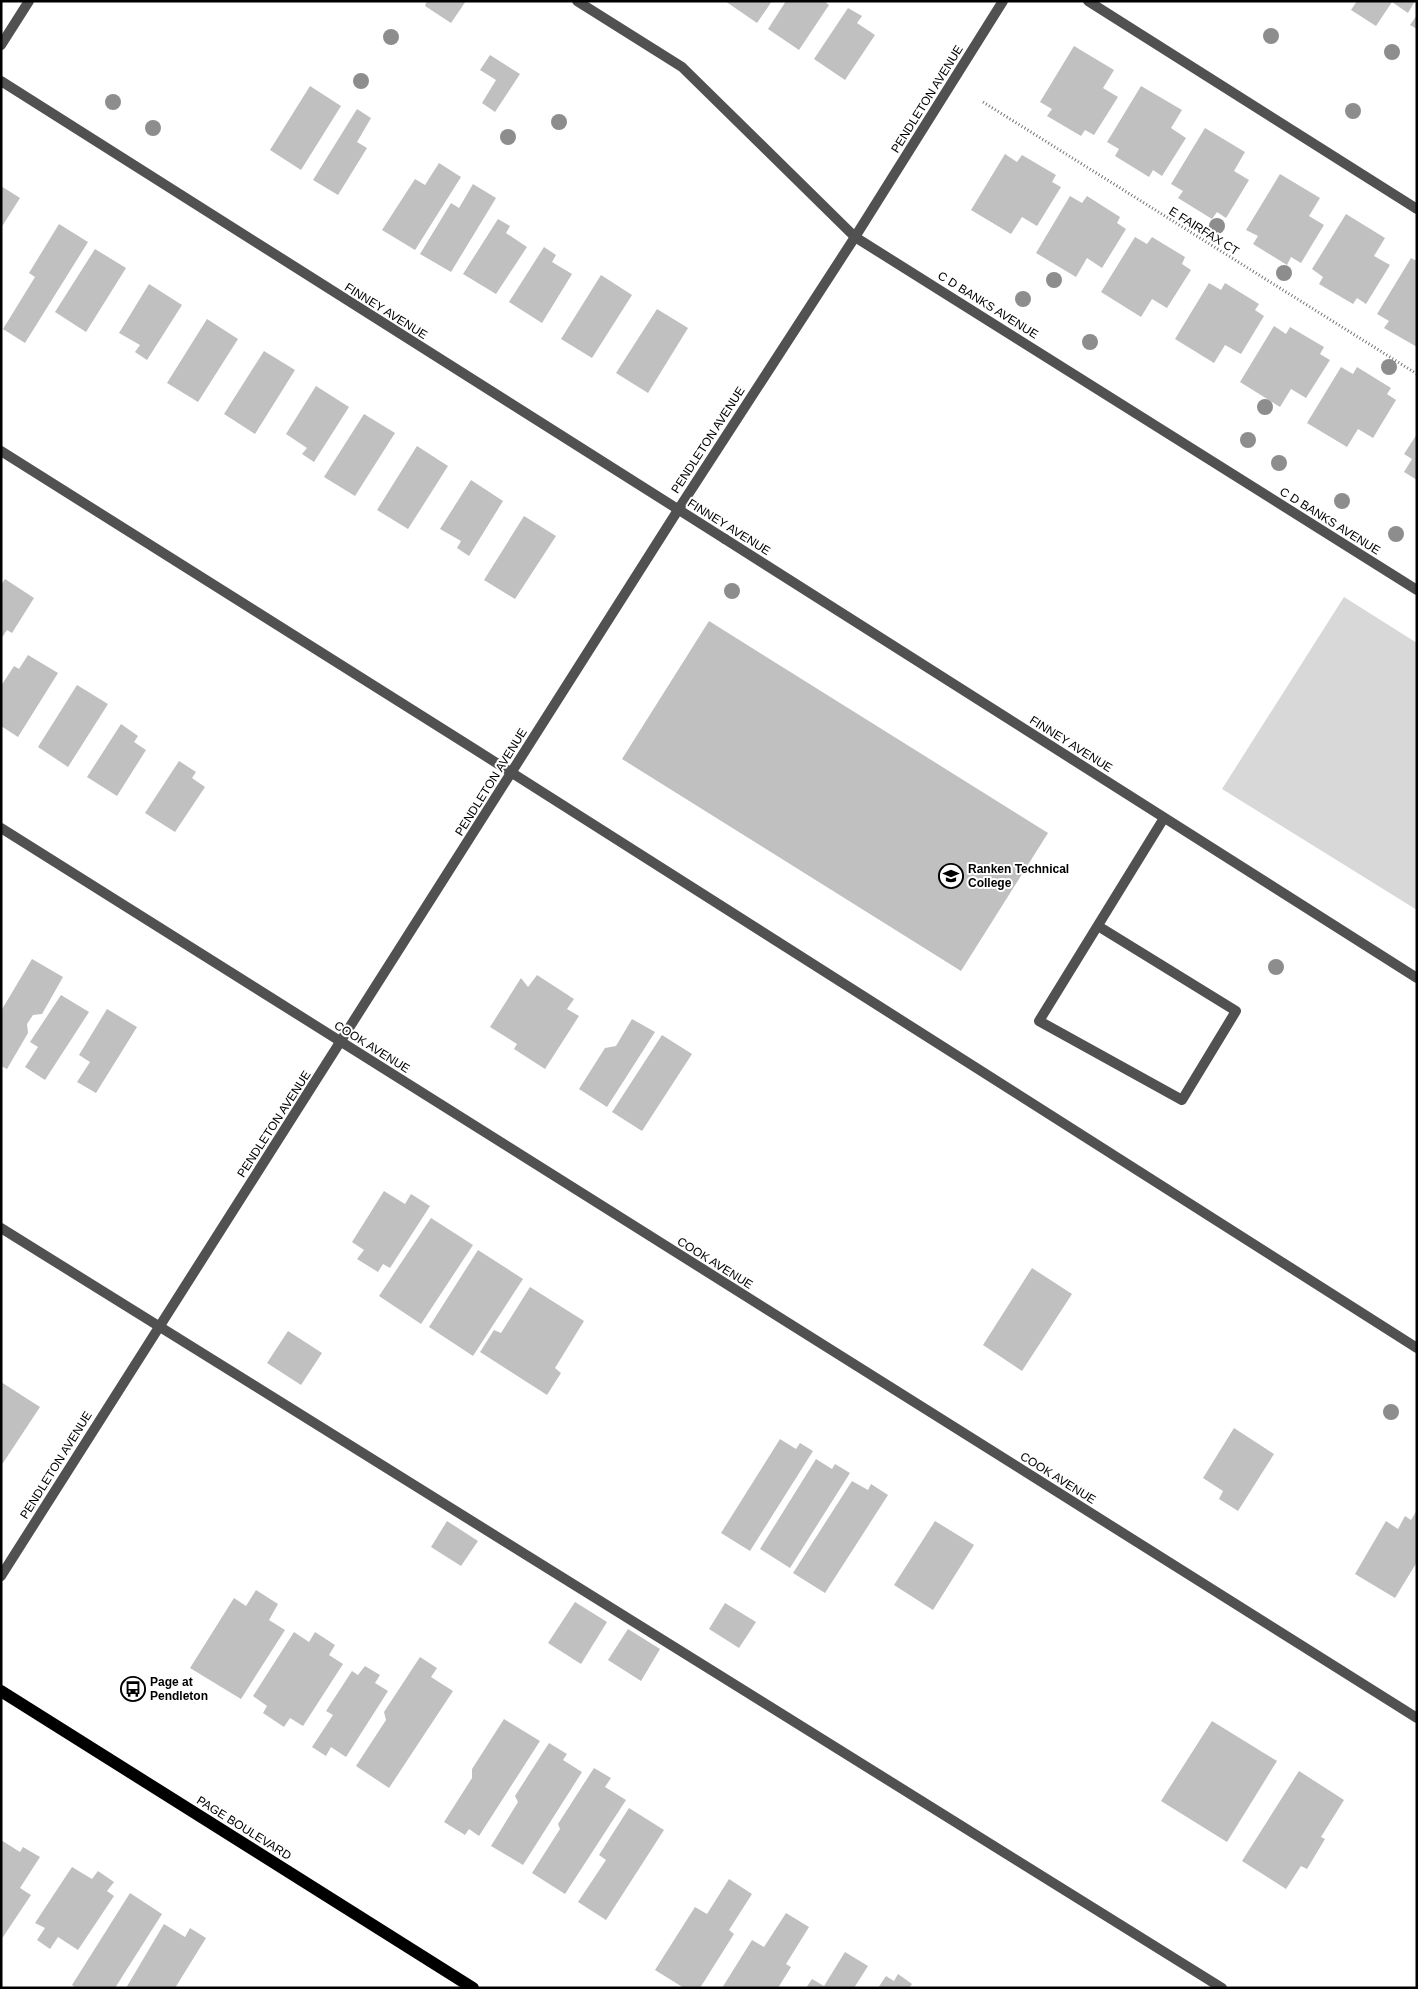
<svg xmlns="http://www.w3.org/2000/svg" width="1418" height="1989" font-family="Arial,sans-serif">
	<rect width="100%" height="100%" fill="#fff"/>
	<polygon fill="#d8d8d8" points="1344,597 1417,643 1417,910 1222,789"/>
	<g fill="#c0c0c0">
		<polygon points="427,1 466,1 451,23 425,6"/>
		<polygon points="725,1 772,1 757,23"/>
		<polygon points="786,1 824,1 829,5 799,50 768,29"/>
		<polygon points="1357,1 1415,1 1408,13 1392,2 1376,26 1351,10"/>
		<polygon points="848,8 862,16 857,23 875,35 845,80 814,59"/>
		<polygon points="1417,15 1417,29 1410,25"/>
		<polygon points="1074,46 1114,70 1103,88 1118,97 1094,135 1085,130 1081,136 1047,116 1052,109 1040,102"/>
		<polygon points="490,55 520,74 495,112 482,103 496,80 480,70"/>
		<polygon points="310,86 341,106 301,170 270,150"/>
		<polygon points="1141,86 1182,110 1171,128 1186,138 1162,176 1153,170 1149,177 1115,156 1119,149 1107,142"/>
		<polygon points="357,109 371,118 357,142 367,148 338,195 313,180"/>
		<polygon points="1205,128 1245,152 1234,171 1249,180 1226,218 1217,212 1212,219 1178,198 1183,191 1171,184"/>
		<polygon points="1005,154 1017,162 1022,155 1056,175 1052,182 1061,187 1037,226 1022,217 1011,234 971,210"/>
		<polygon points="439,163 461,177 415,250 382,230 415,179 425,185"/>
		<polygon points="1280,174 1320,198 1309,216 1324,225 1301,263 1291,257 1287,265 1253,244 1258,236 1246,230"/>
		<polygon points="473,184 496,198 451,272 420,254 451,203 459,208"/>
		<polygon points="1,186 20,198 1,228"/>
		<polygon points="1070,196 1082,203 1087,196 1120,217 1117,223 1126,229 1102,268 1087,258 1076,277 1036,253"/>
		<polygon points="1346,214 1385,238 1374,256 1390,265 1366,304 1357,298 1353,304 1319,284 1323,277 1312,269"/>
		<polygon points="498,219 510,226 506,233 527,247 496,294 463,274"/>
		<polygon points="59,224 88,242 25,343 3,329 35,277 29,273"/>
		<polygon points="1135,237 1147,244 1152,237 1185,257 1182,264 1191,270 1167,308 1152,299 1141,317 1101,292"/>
		<polygon points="544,247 556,255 552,262 572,274 542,323 509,302"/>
		<polygon points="95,249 126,268 86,332 55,312"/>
		<polygon points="1411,258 1417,261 1417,347 1384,328 1389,321 1377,314"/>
		<polygon points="601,275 632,295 592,358 561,339"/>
		<polygon points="1209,283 1221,290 1225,283 1259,304 1255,310 1264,316 1241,354 1225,345 1214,363 1175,339"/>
		<polygon points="149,284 182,305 147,360 135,352 140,345 119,333"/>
		<polygon points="657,309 688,328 648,393 616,373"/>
		<polygon points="207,319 238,339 198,402 167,383"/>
		<polygon points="1274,326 1286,334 1290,327 1324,347 1320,354 1330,360 1306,398 1291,389 1280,407 1240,382"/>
		<polygon points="264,351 295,370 255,434 224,414"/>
		<polygon points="1341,367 1353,374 1357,367 1391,388 1387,394 1396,400 1373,438 1358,429 1347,447 1307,423"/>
		<polygon points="316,386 349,407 314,462 302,454 307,448 286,434"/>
		<polygon points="364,414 395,433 355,496 324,477"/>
		<polygon points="1417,434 1417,480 1404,472 1412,459 1404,454"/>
		<polygon points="417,446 448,466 408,529 377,510"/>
		<polygon points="471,480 503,501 469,556 457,548 461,541 440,529"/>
		<polygon points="524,516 556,536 515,599 484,580"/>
		<polygon points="5,579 34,598 12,633 7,630 1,639 1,585"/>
		<polygon points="709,621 1048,833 961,971 622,759"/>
		<polygon points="28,655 58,673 18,737 1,726 1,686 14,666 19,669"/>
		<polygon points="77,685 108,704 68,767 38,747"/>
		<polygon points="121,724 138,736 134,742 146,750 117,796 87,777"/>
		<polygon points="179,761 196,772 192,778 205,787 175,832 145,813"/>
		<polygon points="32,959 63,977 42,1014 33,1015 27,1024 28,1033 7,1069 1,1066 1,1011"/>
		<polygon points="537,975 574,999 567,1009 579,1016 545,1069 514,1049 517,1044 490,1027 521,978 528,987"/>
		<polygon points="61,995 89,1012 45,1080 25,1067 38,1047 30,1042"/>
		<polygon points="107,1009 137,1027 96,1093 77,1082 90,1062 79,1055"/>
		<polygon points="632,1019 655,1032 607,1107 579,1089 605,1048 616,1046"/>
		<polygon points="662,1035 692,1054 642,1131 612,1112"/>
		<polygon points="384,1191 405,1204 411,1194 430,1206 390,1268 383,1264 378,1272 357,1259 364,1250 352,1242"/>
		<polygon points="431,1218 473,1245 421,1324 379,1296"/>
		<polygon points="478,1250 523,1279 473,1356 429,1327"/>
		<polygon points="1032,1268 1072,1294 1022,1371 983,1345"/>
		<polygon points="530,1287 584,1321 555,1368 561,1373 547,1395 480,1352 494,1330 501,1333"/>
		<polygon points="288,1331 322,1353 301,1385 267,1363"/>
		<polygon points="1,1382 40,1407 1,1466"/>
		<polygon points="1234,1428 1274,1454 1238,1511 1219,1499 1223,1491 1203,1478"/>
		<polygon points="780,1439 796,1449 800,1443 813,1451 750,1551 721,1533"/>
		<polygon points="816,1459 832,1469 835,1464 850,1473 790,1568 760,1549"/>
		<polygon points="852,1481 868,1490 871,1484 888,1495 825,1593 793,1573"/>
		<polygon points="1417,1510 1417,1562 1395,1598 1355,1574 1386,1521 1398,1529 1405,1516 1411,1520"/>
		<polygon points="447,1521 478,1541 461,1566 431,1547"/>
		<polygon points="935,1521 974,1545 933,1610 894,1585"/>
		<polygon points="256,1590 278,1604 269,1620 285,1630 241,1699 190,1668 234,1598 246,1606"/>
		<polygon points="575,1602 607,1622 581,1664 548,1643"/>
		<polygon points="725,1603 756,1622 739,1648 709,1629"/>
		<polygon points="628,1629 660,1649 641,1681 608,1660"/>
		<polygon points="294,1632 309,1642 315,1632 335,1645 329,1655 343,1664 303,1726 290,1718 284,1727 263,1713 267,1706 253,1696"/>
		<polygon points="420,1657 437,1668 431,1677 453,1691 389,1788 356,1766 386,1720 384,1712"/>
		<polygon points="365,1666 380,1675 375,1683 388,1691 346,1757 331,1747 326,1756 312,1747 333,1715 326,1711 352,1671 358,1675"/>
		<polygon points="504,1719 540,1741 479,1836 469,1829 465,1835 444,1822 472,1778 472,1769"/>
		<polygon points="1212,1721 1277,1761 1227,1842 1161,1801"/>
		<polygon points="549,1743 567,1754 563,1760 582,1772 523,1865 491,1846 518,1802 515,1796"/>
		<polygon points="594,1768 611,1778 605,1787 626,1800 565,1894 532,1873 560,1829 558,1824"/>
		<polygon points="1299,1771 1344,1800 1321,1837 1325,1839 1307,1869 1301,1866 1286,1889 1242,1861"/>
		<polygon points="629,1808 664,1830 606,1920 578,1902 606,1860 599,1855"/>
		<polygon points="1,1840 20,1852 23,1847 40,1857 20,1888 31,1895 1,1940"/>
		<polygon points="72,1867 92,1879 98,1871 114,1882 107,1891 114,1896 78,1950 58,1937 50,1949 37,1940 45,1928 35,1923"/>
		<polygon points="729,1879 752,1894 729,1930 734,1934 700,1988 684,1988 655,1970 695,1907 707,1914"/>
		<polygon points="130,1893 162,1914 115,1988 76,1988 72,1985"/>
		<polygon points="786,1913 809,1927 786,1964 791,1967 778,1988 722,1988 752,1940 764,1947"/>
		<polygon points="164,1924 185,1937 190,1928 206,1938 175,1988 126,1988"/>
		<polygon points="845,1952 868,1966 854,1988 806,1988 812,1979 824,1986"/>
		<polygon points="898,1974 912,1984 909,1988 878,1988 886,1976 894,1981"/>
	</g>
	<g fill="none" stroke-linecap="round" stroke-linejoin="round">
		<polyline stroke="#737373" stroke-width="3" stroke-dasharray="1 2.5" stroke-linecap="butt" points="983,102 1417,374"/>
		<g stroke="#515151" stroke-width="10">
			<polyline points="1088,1 1417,209"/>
			<polyline points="1,45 29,1"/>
			<polyline points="1,451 476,750 1417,1348"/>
			<polyline points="725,539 1417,978"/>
			<polyline points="1098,926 1236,1011 1182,1100 1039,1021 1164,818"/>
			<polyline points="1,1228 1222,1988"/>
		</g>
		<g stroke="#515151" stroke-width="10">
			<polyline points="577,1 682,67 855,237 1417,590"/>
			<polyline points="1,81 725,539"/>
			<polyline points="1,828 1417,1718"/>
			<polyline points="1,1576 678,510 855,237 1003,1"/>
		</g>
		<polyline stroke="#000" stroke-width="12" points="1,1691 473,1988"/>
	</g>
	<g fill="#8d8d8d">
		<circle cx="1271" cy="36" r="8"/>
		<circle cx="391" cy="37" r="8"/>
		<circle cx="1392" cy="52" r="8"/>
		<circle cx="361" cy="81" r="8"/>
		<circle cx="113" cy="102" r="8"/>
		<circle cx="1353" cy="111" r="8"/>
		<circle cx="559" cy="122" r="8"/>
		<circle cx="153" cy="128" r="8"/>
		<circle cx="508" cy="137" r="8"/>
		<circle cx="1217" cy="226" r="8"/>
		<circle cx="1284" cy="273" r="8"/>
		<circle cx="1054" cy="280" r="8"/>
		<circle cx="1023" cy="299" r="8"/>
		<circle cx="1090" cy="342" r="8"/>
		<circle cx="1389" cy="367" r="8"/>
		<circle cx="1265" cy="407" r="8"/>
		<circle cx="1248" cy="440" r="8"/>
		<circle cx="1279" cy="463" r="8"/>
		<circle cx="1342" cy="501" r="8"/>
		<circle cx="1396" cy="534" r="8"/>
		<circle cx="732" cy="591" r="8"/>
		<circle cx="1276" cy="967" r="8"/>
		<circle cx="1391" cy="1412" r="8"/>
	</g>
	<defs>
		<symbol id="university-ring" viewBox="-11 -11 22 22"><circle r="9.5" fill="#fff" stroke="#000" stroke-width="1.5"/><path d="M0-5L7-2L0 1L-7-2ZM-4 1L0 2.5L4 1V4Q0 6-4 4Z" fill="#000"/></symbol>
		<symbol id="bus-ring" viewBox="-11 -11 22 22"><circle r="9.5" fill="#fff" stroke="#000" stroke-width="1.5"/><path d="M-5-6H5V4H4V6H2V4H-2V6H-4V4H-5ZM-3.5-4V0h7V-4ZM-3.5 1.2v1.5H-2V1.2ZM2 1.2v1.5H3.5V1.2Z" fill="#000"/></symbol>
	</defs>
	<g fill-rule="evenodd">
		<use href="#university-ring" x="937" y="862" width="28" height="28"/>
		<use href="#bus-ring" x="119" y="1675" width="28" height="28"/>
	</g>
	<g text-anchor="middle" stroke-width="4" stroke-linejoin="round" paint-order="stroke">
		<g font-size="12" fill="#000" stroke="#fff">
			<text transform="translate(927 99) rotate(-58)" y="4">PENDLETON AVENUE</text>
			<text transform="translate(1204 231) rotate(32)" y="4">E FAIRFAX CT</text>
			<text transform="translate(988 305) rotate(32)" y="4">C D BANKS AVENUE</text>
			<text transform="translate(386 311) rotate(32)" y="4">FINNEY AVENUE</text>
			<text transform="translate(708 440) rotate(-57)" y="4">PENDLETON AVENUE</text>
			<text transform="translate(1330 521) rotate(32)" y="4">C D BANKS AVENUE</text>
			<text transform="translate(729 527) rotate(32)" y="4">FINNEY AVENUE</text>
			<text transform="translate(1071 744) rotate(32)" y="4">FINNEY AVENUE</text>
			<text transform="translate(491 782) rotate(-58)" y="4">PENDLETON AVENUE</text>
			<text transform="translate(372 1047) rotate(32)" y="4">COOK AVENUE</text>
			<text transform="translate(274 1124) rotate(-57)" y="4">PENDLETON AVENUE</text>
			<text transform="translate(715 1263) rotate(32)" y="4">COOK AVENUE</text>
			<text transform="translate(56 1465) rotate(-58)" y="4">PENDLETON AVENUE</text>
			<text transform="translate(1058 1478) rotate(32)" y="4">COOK AVENUE</text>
			<text transform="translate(244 1828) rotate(32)" y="4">PAGE BOULEVARD</text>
		</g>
		<g font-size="12" font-weight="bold" fill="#000" stroke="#fff" text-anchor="start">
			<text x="968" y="873">Ranken Technical<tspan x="968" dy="14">College</tspan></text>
			<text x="150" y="1686">Page at<tspan x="150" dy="14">Pendleton</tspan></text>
		</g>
	</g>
	<rect width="1418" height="1989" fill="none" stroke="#000000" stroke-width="5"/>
</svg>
